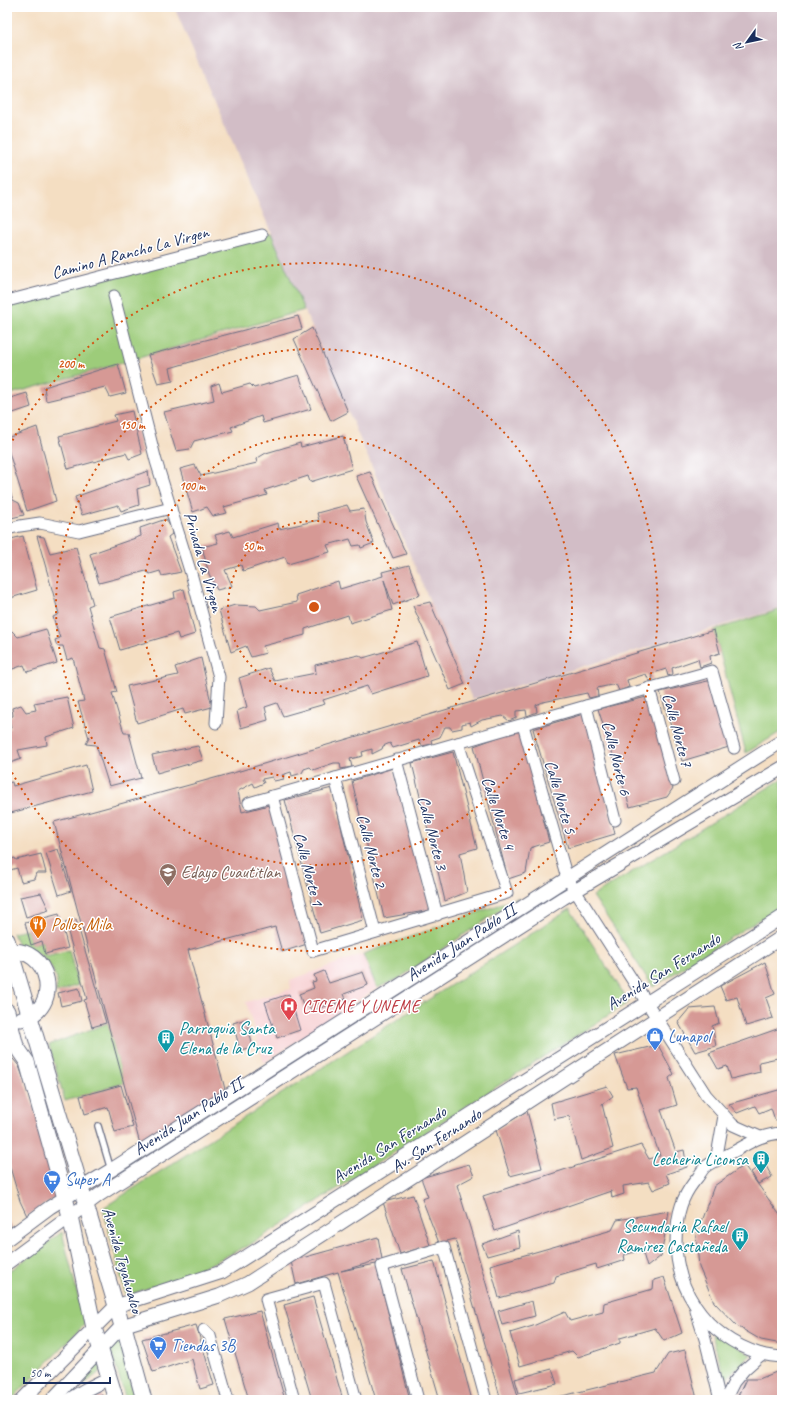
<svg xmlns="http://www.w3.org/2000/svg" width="789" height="1407" font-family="Caveat,sans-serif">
	<rect width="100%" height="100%" fill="#fff"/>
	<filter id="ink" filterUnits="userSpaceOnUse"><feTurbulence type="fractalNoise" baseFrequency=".025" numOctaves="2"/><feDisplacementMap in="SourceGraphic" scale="8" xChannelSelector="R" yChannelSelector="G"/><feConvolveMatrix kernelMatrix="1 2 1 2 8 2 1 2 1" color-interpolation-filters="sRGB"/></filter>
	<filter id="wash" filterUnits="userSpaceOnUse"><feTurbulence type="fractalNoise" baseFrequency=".012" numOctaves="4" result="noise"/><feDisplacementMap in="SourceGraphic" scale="16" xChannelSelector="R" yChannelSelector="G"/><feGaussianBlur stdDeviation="0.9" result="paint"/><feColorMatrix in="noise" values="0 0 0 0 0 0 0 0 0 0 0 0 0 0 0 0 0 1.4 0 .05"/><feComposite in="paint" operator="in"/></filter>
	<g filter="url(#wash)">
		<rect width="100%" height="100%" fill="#f4dec2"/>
		<polygon fill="#f7cfd1" points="363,954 377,988 264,1063 246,1002 291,989 290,980"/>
		<polygon fill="#d2bdc6" points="174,7 782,7 782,608 472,699"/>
		<g fill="#9dcc7a" stroke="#5c7e6c">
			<polygon points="271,233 304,310 125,362 7,395 7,303 252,239"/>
			<polygon points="782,609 782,731 746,753 714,630"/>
			<polygon points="782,779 782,905 653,987 593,896"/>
			<polygon points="518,898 398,979 377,988 363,954"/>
			<polygon points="570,909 629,1002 251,1244 194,1272 126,1296 103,1208"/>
			<polygon points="27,930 31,945 42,941 46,956 69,950 78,985 56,993 57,980 52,969 43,957 34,952 20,950 13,933"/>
			<polygon points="108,1023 124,1083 65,1101 49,1045"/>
			<polygon points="62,1232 85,1324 11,1400 7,1400 7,1273"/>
			<polygon points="717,1333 751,1355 725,1380 712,1335"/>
			<polygon points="119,1339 136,1400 126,1400 110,1347"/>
			<polygon points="98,1362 101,1371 63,1400 65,1393"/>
		</g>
		<g id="blocks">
			<g fill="#d69995">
				<polygon points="298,316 302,329 170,368 173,381 158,384 148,355"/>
				<polygon points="312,328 348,412 331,421 294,339"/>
				<polygon points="118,364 126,393 110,397 105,387 46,401 44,387"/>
				<polygon points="299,375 311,409 263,423 261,416 231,427 233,431 194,441 190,449 176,451 164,412 214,400 211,386 219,383 222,392 250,384 254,388"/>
				<polygon points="27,393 31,407 7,415 7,399"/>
				<polygon points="132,411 142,454 129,459 126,453 68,469 59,436 116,421 114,415"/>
				<polygon points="37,427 56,501 27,511 7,446 7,438"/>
				<polygon points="343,436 352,469 310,482 308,476 265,490 267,495 224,507 227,513 213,516 207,507 193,512 180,469 195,465 201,476 257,463 256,459 266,453 300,443 301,447"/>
				<polygon points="148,471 150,485 137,489 139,505 121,511 118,505 82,515 75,497"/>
				<polygon points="370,472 406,554 393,558 356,476"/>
				<polygon points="7,483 13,500 19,503 24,515 7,519"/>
				<polygon points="347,505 350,511 364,509 366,522 374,543 361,548 360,545 353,546 350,539 327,545 330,552 288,564 285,557 243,571 241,565 225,570 232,586 217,590 209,574 202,547 218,543 215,535 230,531 233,537 278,523 279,529 319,520 317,513"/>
				<polygon points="166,519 171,528 172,534 168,537 181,572 162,576 160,571 150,574 146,571 99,583 90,554 141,536 140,528"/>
				<polygon points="23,536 37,590 7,599 7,540"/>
				<polygon points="37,536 44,537 50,553 76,547 93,604 88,606 100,648 105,649 117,692 112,693 124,733 129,733 141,778 109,786 96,745 86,744 89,738 78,702 84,701 73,658 67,660 63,646 57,646 55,640 60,638 53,617 59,614"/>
				<polygon points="409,565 420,595 393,605 384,580 392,610 350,623 348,615 305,629 305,635 263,646 266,653 251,657 246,646 231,652 219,610 235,605 256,606 260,610 297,602 296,595 338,581 340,589 383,576 382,572"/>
				<polygon points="184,589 195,634 179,639 177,633 120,650 110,617 175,598 174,592"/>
				<polygon points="430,602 465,684 450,690 413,606"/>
				<polygon points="46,629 57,663 27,672 24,665 7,671 7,633 12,631 18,637"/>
				<polygon points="714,630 720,653 710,656 711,663 700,667 698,659 672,668 673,674 668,676 666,669 651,674 653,680 649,681 646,674 627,680 629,687 619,691 616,684 597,688 598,696 589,698 587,693 543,702 536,705 537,712 527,716 526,710 516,711 516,718 509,721 503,716 482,720 471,726 470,722 462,724 462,728 452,730 450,727 445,727 440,737 431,740 432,744 422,746 419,740 393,748 390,743 383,746 382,749 372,754 372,749 362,752 363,756 350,759 352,767 341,769 340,763 334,763 313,770 310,767 304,769 302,773 292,776 291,772 282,775 284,779 274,781 272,777 262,779 264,783 255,787 253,783 238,791 242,812 269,805 307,944 282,952 275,927 188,950 225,1089 140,1144 54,822 233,773"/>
				<polygon points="417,642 427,676 371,694 367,686 323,700 325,704 283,716 277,703 265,707 268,720 241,728 237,711 247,707 239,678 269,668 275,681 316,673 315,665 359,655 363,658"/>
				<polygon points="201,658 212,707 185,714 183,709 137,723 127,686 178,675 175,667"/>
				<polygon points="712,680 729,747 682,761 660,692"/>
				<polygon points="651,696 673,788 667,797 630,807 598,709"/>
				<polygon points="67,697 74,728 46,737 47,745 18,750 21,759 7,764 7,729 11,728 8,717 13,716 12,708 21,705 26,712 36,710 34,703"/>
				<polygon points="587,713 615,834 568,848 533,729"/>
				<polygon points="521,729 549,842 530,848 526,873 508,879 474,746"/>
				<polygon points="198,746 203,760 157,773 152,755"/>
				<polygon points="453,752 477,848 460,853 467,892 445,901 412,763"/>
				<polygon points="86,765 92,791 7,814 7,783 12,782 13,786"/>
				<polygon points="393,768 431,910 384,918 352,781"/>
				<polygon points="332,788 363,920 320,933 285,800"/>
				<polygon points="58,849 71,891 59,895 46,853"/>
				<polygon points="41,854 46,873 36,873 34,879 21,882 17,868 7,871 7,860 15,858 16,860"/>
				<polygon points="41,893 49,910 26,917 20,897"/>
				<polygon points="59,914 68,948 45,954 42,941 31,945 25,923"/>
				<polygon points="76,919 106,1023 92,1027 84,1000 87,999 65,922"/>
				<polygon points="765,962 775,994 766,998 773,1018 746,1026 737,997 726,1000 720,986"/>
				<polygon points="324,971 329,983 363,972 368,985 344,994 346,999 335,1003 336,1004 331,1007 329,1005 311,1011 309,1006 304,1007 299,994 314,988 312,982 316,981 314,975"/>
				<polygon points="79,988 82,1001 61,1006 58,993"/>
				<polygon points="289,994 300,1030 277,1038 265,1002"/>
				<polygon points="715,1007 719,1023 712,1026 716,1046 695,1052 678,1022 689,1009"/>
				<polygon points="246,1019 253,1047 240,1050 233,1023"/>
				<polygon points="780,1028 782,1036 782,1057 759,1062 760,1072 731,1079 727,1066 718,1069 709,1053"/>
				<polygon points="658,1045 674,1074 669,1078 677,1105 661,1110 676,1152 684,1150 687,1167 666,1174 670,1183 653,1190 649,1182 623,1186 624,1194 612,1198 611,1191 495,1231 483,1196 641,1145 649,1159 660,1156 636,1087 627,1088 615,1055"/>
				<polygon points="7,1057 13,1059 19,1066 64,1192 27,1216 20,1201 7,1157 7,1109 11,1106 7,1100"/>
				<polygon points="121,1085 133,1127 115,1132 108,1107 85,1114 80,1096"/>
				<polygon points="607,1086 613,1096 602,1104 613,1148 581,1160 569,1116 554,1119 551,1103"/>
				<polygon points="782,1089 782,1118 775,1120 771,1108 759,1113 755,1106 737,1113 729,1104"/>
				<polygon points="527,1111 542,1168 510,1176 496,1130"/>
				<polygon points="469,1164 474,1176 457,1185 472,1234 519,1400 501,1400 455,1239 439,1243 422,1199 428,1197 421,1178"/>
				<polygon points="765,1164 772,1177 758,1184 751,1172"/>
				<polygon points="744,1165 782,1218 782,1344 761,1340 737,1326 714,1302 699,1267 696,1235 714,1186"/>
				<polygon points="413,1195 430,1245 400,1254 383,1202"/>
				<polygon points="669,1211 661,1256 647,1267 642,1250 624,1255 625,1260 597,1269 596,1264 556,1276 554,1283 499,1298 490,1265 612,1230 617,1220"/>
				<polygon points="7,1221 12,1227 7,1230"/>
				<polygon points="518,1231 520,1247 487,1256 482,1244"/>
				<polygon points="378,1237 382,1259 341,1271 376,1264 410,1400 376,1400 338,1272 296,1284 291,1261"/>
				<polygon points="434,1261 472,1400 440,1400 402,1269"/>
				<polygon points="664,1277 682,1333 664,1341 655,1328 620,1338 620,1343 578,1357 572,1351 520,1366 510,1333 533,1326 565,1312 570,1321 603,1312 604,1303 653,1289 654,1280"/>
				<polygon points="313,1297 343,1400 312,1400 284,1305"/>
				<polygon points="532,1301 535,1316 502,1325 498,1311"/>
				<polygon points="260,1311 285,1400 249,1400 225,1319"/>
				<polygon points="196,1325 214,1385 200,1389 192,1359 153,1372 142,1339"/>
				<polygon points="685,1350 697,1399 696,1400 546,1400 656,1373 668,1354"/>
				<polygon points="552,1369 557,1384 519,1393 515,1379"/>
				<polygon points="781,1370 782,1400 736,1400 746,1379 759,1379"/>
				<polygon points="102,1394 103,1400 93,1400"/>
			</g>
		</g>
	</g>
	<g filter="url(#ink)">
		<use href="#blocks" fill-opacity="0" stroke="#676c81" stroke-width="1"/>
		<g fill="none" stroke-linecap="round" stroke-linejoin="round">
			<defs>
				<polyline id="service" points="98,1126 111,1170"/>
				<g id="minor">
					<polyline points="114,296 156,461 192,577 219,677 216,723"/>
					<polyline points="7,301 262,235"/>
					<polyline points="7,529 20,526 40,523 79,531 171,508"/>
					<polyline points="649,688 674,781"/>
					<polyline points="586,706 615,820"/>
					<polyline points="523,725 567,878 706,1095 733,1125 760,1137"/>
					<polyline points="396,760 437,915"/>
					<polyline points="335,778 375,932"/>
					<polyline points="272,796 313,951 507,893 458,743"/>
					<polyline points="249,803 586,706 712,671 734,748"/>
					<path d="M782,1133c-19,1 -31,9 -47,18 -10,5 -22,10 -30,16 -3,3 -5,7 -7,10 -13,15 -19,29 -21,49 -7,59 27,110 84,128 7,2 14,2 21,3"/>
					<polyline points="716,1161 724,1116"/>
					<polyline points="696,1311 705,1339 720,1400"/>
					<polyline points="204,1330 210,1336 228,1400"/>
					<polyline points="294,1400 266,1299 324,1283 356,1400"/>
					<polyline points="418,1400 382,1266 444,1247 486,1400"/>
					<polyline points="725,1400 734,1382 744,1370 762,1354"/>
				</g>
				<g id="tertiary">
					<polyline points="7,1239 50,1207 111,1170 782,741"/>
					<polyline points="7,1263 99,1195 563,898 782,768"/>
					<polyline points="22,1400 116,1306 222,1272 782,917"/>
					<polyline points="52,1400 122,1326 219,1296 248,1283 782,937"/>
					<polyline points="69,1400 85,1390 109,1378"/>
				</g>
				<g id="secondary">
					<polyline points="7,940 122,1326 125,1330 144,1400"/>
					<path d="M7,952c43,-8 57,58 14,67"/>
					<polyline points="7,1011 16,1046 27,1062 70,1216 94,1328 116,1400"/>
				</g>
			</defs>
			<use href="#service" stroke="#676c81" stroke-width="8"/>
			<use href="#minor" stroke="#676c81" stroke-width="13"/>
			<use href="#tertiary" stroke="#676c81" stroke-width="15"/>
			<use href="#secondary" stroke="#676c81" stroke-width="17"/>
			<use href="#service" stroke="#fff" stroke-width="5.5"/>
			<use href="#minor" stroke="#fff" stroke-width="11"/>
			<use href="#tertiary" stroke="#fff" stroke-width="13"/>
			<use href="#secondary" stroke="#fff" stroke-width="15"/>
		</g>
	</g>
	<g fill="none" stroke="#d45514" stroke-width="2" stroke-dasharray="2 4">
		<circle cx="314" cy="607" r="86"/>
		<circle cx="314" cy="607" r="172"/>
		<circle cx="314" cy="607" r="258"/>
		<path d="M7 451A344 344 0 1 1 7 763"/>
	</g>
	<defs>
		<symbol id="school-pin" viewBox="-11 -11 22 30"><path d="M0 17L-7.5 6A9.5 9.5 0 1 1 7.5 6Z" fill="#8d6e63" stroke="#fff"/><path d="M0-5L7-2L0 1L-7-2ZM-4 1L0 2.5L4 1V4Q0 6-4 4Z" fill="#fff"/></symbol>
		<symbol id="restaurant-pin" viewBox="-11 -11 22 30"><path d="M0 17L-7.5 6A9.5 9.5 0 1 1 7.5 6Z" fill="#e8710a" stroke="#fff"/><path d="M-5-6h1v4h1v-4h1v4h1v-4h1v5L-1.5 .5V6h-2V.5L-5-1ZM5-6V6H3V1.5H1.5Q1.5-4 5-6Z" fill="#fff"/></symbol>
		<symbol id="hospital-pin" viewBox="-11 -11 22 30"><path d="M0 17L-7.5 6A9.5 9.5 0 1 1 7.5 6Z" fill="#e0444e" stroke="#fff"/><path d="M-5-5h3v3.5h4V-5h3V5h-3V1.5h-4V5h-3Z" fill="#fff"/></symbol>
		<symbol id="shop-pin" viewBox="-11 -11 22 30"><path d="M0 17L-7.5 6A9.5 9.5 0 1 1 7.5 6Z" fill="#3f7fe0" stroke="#fff"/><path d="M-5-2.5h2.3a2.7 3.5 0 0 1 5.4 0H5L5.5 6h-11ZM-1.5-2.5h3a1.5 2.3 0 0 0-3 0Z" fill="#fff"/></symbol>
		<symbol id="building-pin" viewBox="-11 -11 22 30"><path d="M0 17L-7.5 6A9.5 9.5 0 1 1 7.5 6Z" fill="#0f9aa8" stroke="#fff"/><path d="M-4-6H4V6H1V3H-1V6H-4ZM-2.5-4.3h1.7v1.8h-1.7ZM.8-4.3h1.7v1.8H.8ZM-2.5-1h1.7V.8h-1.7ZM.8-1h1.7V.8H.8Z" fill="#fff"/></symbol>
		<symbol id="supermarket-pin" viewBox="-11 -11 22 30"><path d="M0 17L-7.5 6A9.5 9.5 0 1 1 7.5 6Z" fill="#3f7fe0" stroke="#fff"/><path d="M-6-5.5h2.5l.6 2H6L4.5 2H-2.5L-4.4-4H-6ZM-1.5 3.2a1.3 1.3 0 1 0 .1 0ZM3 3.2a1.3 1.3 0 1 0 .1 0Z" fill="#fff"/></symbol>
	</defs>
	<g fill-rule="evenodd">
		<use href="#school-pin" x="158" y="862" width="20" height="27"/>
		<use href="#restaurant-pin" x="28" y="914" width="20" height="27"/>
		<use href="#hospital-pin" x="279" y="996" width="20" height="27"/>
		<use href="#shop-pin" x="645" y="1026" width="20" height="27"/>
		<use href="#building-pin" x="156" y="1028" width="20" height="27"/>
		<use href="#building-pin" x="751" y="1149" width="20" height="27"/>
		<use href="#supermarket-pin" x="42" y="1169" width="20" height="27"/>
		<use href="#building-pin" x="730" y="1226" width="20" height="27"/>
		<use href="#supermarket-pin" x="148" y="1335" width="20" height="27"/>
	</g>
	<g text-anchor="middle" stroke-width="3" stroke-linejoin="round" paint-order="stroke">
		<g font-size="17" fill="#1b2f5e" stroke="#fff">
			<text transform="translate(130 252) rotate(-15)" y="6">Camino A Rancho La Virgen</text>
			<text transform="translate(204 562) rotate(74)" y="6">Privada La Virgen</text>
			<text transform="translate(678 730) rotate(75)" y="6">Calle Norte 7</text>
			<text transform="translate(617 758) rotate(76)" y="6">Calle Norte 6</text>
			<text transform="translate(561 797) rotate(74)" y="6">Calle Norte 5</text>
			<text transform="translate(499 813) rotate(72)" y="6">Calle Norte 4</text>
			<text transform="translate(433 833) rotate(75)" y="6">Calle Norte 3</text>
			<text transform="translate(372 851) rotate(75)" y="6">Calle Norte 2</text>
			<text transform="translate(309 869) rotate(75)" y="6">Calle Norte 1</text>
			<text transform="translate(461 942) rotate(-33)" y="6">Avenida Juan Pablo II</text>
			<text transform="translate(663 971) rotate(-32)" y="6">Avenida San Fernando</text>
			<text transform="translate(188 1116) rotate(-33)" y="6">Avenida Juan Pablo II</text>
			<text transform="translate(436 1140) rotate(-33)" y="6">Av. San Fernando</text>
			<text transform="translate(389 1144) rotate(-32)" y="6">Avenida San Fernando</text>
			<text transform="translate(123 1260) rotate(74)" y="6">Avenida Teyahualco</text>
		</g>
		<g font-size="17" fill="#785e54" stroke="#fff" text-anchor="start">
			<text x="181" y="878">Edayo Cuautitlan</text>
		</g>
		<g font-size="17" fill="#c56008" stroke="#fff" text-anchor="start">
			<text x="51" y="930">Pollos Mila</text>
		</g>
		<g font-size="17" fill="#be3a42" stroke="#fff" text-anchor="start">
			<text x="302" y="1012">CICEME Y UNEME</text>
		</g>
		<g font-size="17" fill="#0d838f" stroke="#fff" text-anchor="end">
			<text x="179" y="1034" text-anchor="start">Parroquia Santa<tspan x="179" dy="20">Elena de la Cruz</tspan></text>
			<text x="748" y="1165">Lecheria Liconsa</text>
			<text x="727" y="1232">Secundaria Rafael<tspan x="727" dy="20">Ramirez Castañeda</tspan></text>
		</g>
		<g font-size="17" fill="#366cbe" stroke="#fff" text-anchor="start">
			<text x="668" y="1042">Lunapol</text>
			<text x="65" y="1185">Super A</text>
			<text x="171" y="1351">Tiendas 3B</text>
		</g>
	</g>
	<circle cx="314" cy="607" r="6" fill="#d45514" stroke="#fff" stroke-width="2"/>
	<g font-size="12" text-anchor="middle" font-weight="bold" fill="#d45514" stroke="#fff" stroke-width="3" stroke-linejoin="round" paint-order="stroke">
		<text x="71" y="368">200 m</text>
		<text x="132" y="429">150 m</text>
		<text x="192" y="490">100 m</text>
		<text x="253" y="550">50 m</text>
	</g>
	<rect width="789" height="1407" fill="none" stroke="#fff" stroke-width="24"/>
	<g transform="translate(747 42) rotate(237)" stroke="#ffffff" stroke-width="3" paint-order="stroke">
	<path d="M0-3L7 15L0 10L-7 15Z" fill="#1b2f5e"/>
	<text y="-6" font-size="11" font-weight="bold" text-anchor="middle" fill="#1b2f5e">N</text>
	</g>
	<path d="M24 1377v6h86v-6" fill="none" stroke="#1b2f5e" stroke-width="2"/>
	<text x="30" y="1377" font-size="12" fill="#1b2f5e" stroke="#ffffff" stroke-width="3" paint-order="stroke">50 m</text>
</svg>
